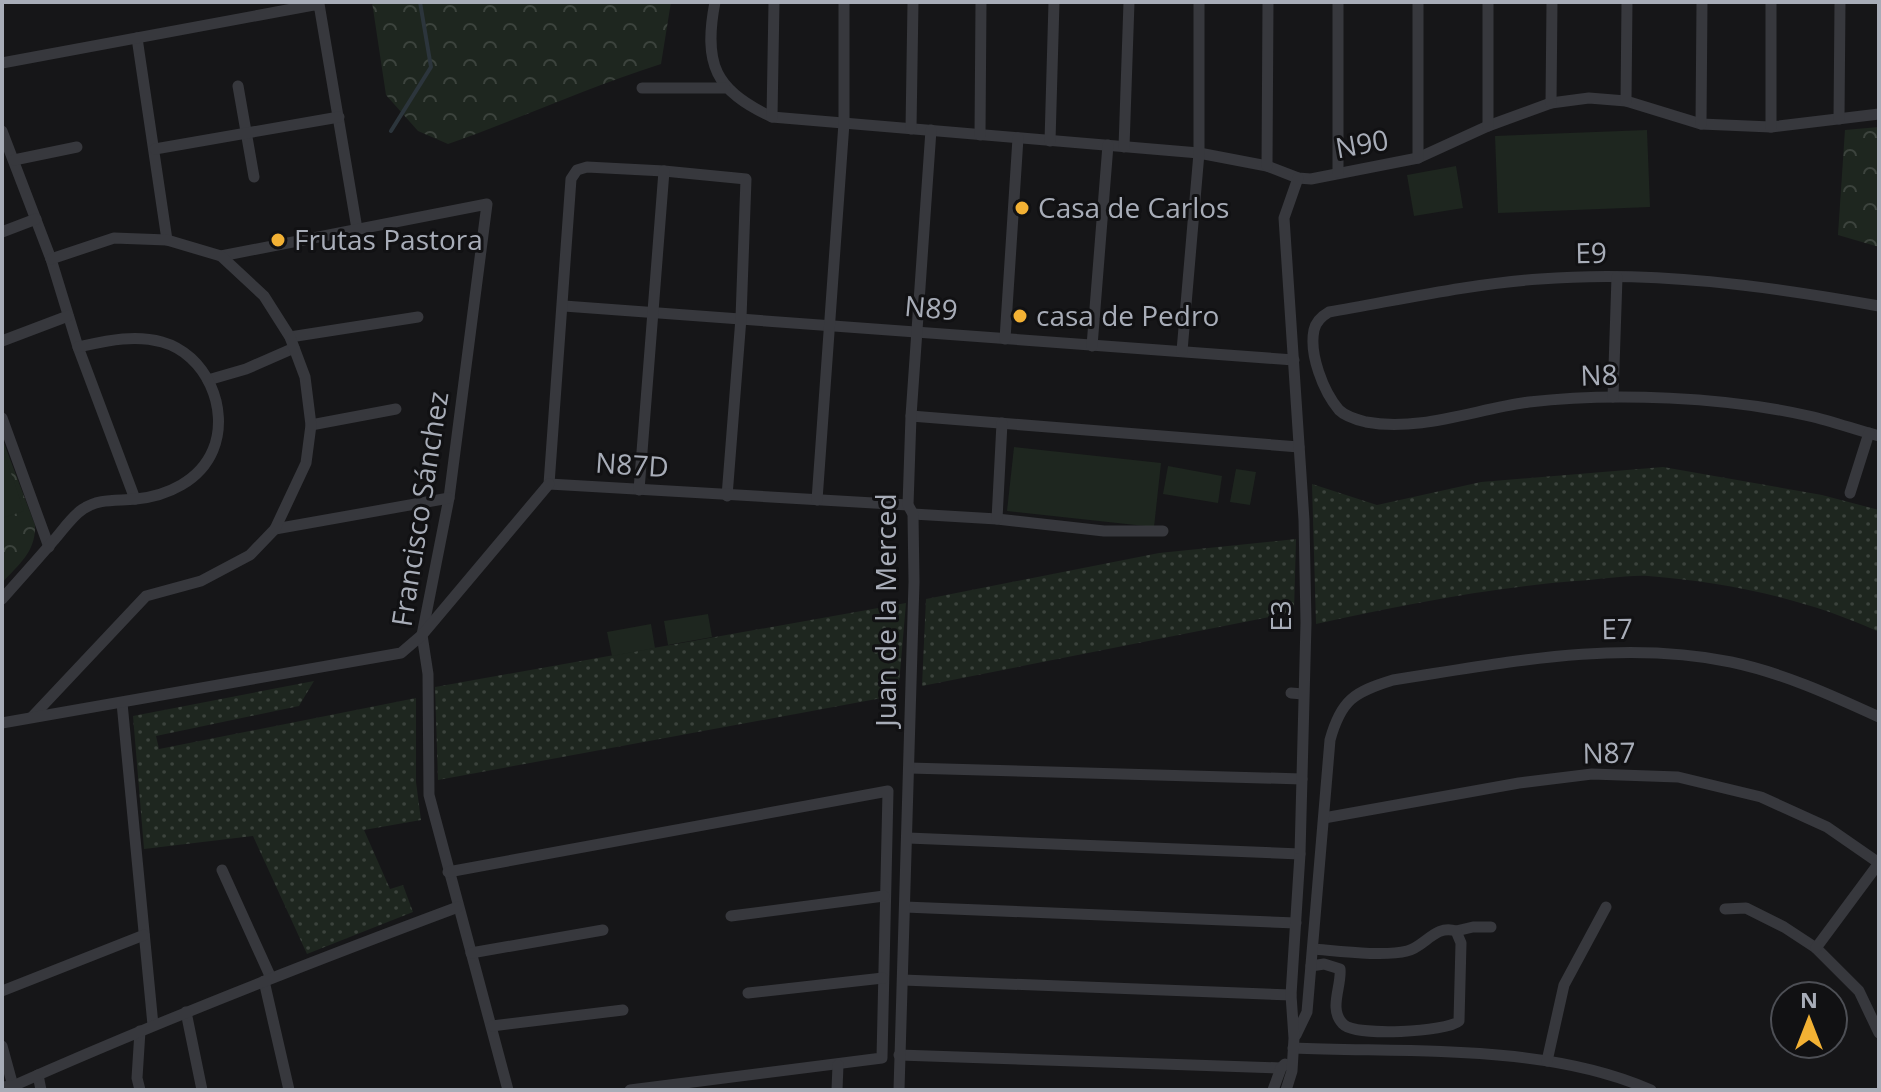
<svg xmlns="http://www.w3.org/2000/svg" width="1881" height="1092" font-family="'Open Sans',sans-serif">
	<defs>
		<pattern id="grass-dots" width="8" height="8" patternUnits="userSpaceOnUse" patternTransform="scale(2)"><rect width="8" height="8" fill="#1e261f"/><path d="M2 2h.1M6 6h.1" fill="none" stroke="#3c433d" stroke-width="1.8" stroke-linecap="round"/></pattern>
		<pattern id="forest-crowns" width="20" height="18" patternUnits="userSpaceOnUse" patternTransform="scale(2)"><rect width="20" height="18" fill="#1e261f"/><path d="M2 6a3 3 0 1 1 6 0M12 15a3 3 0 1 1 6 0" fill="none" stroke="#3c433d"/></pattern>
	</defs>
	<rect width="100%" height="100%" fill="#161618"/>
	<g fill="url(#grass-dots)">
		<path d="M1663,467l159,28 57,15v122c-72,-33 -152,-50 -231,-56 -23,-1 -49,4 -73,5 -88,7 -173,24 -259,43l-4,-140 65,21 104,-23z"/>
		<polygon points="1296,539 1294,612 922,686 926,599 1159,553"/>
		<polygon points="906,603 898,695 438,780 435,687"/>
		<polygon points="314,681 299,706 156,736 159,749 416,698 416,782 421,820 364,830 390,889 403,885 413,912 307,954 253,836 144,849 133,716"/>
	</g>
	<g fill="url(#forest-crowns)">
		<path d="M372,2h299l-10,62c-73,23 -141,55 -213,80l-30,-13 -32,-36z"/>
		<polygon points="1879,127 1879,247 1838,235 1845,130"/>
		<path d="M2,438l33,87c1,27 -16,39 -33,58z"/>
	</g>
	<g fill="#1e261f">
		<polygon points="1647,130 1650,207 1498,213 1495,136"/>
		<polygon points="1456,166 1463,208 1414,216 1407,175"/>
		<polygon points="2,447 24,511 2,518"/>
		<polygon points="1014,447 1161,463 1154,527 1007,511"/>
		<polygon points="1168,466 1222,476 1218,503 1163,494"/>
		<polygon points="1236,469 1256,472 1250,505 1230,502"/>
		<polygon points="708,614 712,637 668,645 664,621"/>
		<polygon points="651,624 655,648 612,656 607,632"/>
	</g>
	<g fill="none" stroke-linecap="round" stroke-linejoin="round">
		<polyline stroke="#2c353c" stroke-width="4" points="391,131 431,67 420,2"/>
		<g stroke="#37383d" stroke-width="11">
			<path d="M715,2c-12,62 0,89 57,115l427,36 68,13 31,12 13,1 107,-21 70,-32 63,-23 38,-5 37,3 75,23 70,3 108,-13"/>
			<polyline points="137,38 167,240"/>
			<polyline points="2,63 319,4 357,229"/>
			<polyline points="238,86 254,177"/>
			<polyline points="642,88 725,88"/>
			<polyline points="1626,101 1627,2"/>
			<polyline points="1551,103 1552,2"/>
			<polyline points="772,117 774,2"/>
			<polyline points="1839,119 1840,2"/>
			<polyline points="1701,124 1702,2"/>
			<polyline points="1488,126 1488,2"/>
			<polyline points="1771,127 1771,2"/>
			<polyline points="911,129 913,2"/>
			<polyline points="2,131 51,259 78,347 135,499"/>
			<polyline points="980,135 981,2"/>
			<polyline points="1050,141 1054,2"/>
			<polyline points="1124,147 1129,2"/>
			<polyline points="155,149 339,117"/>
			<polyline points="1418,158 1418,2"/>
			<polyline points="14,160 77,147"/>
			<polyline points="1267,166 1268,2"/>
			<polyline points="1338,172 1338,2"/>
			<polyline points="2,232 36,219"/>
			<polyline points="221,256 487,204 449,498 422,635 428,674 429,795 508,1090"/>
			<polyline points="564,306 1294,360"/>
			<path d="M1879,306c-112,-20 -225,-36 -339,-27 -71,5 -141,21 -211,33 -7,4 -13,9 -15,18 -5,24 9,61 25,80 6,6 19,10 27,12 54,10 110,-13 163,-20 84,-10 197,-5 280,14 23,5 47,14 70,20"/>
			<polyline points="290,337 418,317"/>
			<polyline points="1005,339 1018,138"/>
			<polyline points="2,341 68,316"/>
			<polyline points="1092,346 1108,145"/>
			<polyline points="1182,351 1199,153 1199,2"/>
			<polyline points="208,380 246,369 294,348"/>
			<polyline points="1613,397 1617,277"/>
			<polyline points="911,416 1299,447"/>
			<polyline points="2,418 49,547"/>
			<polyline points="311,425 396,409"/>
			<polyline points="549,484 571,179 577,170 587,167 664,171 746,179 741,318 727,496"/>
			<polyline points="549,484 908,505"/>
			<polyline points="639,490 664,171"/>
			<polyline points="1850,493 1869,433"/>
			<polyline points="817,500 844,123 844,2"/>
			<polyline points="913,514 997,519 1104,531 1163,531"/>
			<polyline points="997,519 1002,423"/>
			<polyline points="275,529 449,498"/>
			<path d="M2,599c17,-19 35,-39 52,-59 9,-10 18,-24 29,-31 16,-11 34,-8 53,-10 31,-3 64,-18 77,-49 17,-41 -7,-96 -51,-108 -28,-8 -56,-1 -84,5"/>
			<polyline points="1291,693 1303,694"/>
			<polyline points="122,703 153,1025"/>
			<polyline points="32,717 146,596 201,581 250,555 275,529 306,463 311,425 305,377 290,337 264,296 221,256 167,240 114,238 51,259"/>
			<polyline points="2,723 401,653 422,635 549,484"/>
			<polyline points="909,768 1302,779"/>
			<polyline points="1324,818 1519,783 1592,774 1678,777 1761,797 1827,827 1879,863"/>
			<polyline points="908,838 1300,854"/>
			<polyline points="222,870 271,978"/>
			<polyline points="448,872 888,791 882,1058 630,1090"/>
			<polyline points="905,907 1296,923"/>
			<polyline points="1725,909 1746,908 1784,927 1816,948 1859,991 1879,1033"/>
			<polyline points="731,916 884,896"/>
			<polyline points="1456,931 1473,927 1491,927"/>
			<polyline points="1816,948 1879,863"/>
			<polyline points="471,953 603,930"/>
			<path d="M1311,966l13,-2 16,5c2,17 -12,40 3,55 12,13 104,8 116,-3l2,-78 -5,-12c-21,-7 -31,16 -49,20 -23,6 -69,0 -94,-2"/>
			<polyline points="903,980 1291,995"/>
			<polyline points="264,981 289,1090"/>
			<polyline points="2,991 144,935"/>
			<polyline points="748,993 883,978"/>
			<polyline points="186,1012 202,1090"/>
			<polyline points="492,1026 623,1010"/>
			<polyline points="140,1031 137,1078 140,1090"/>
			<path d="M1296,1035l11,-23 23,-272c11,-40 24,-48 63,-60 111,-17 225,-41 338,-18 52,11 100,33 148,55"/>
			<polyline points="2,1046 13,1086"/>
			<path d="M1293,1048c115,5 252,-5 358,42"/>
			<polyline points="899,1055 1281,1068"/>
			<polyline points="1547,1061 1564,985 1606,907"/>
			<polyline points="38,1075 41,1090"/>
			<path d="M2,1087l11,-1c146,-65 295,-123 445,-179"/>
			<polyline points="837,1090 838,1065"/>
			<polyline points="899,1090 914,582 913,514 908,505 911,416 931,130"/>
			<polyline points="1273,1090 1281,1068 1285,1064"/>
			<polyline points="1286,1090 1292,1071 1294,1038 1291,995 1300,854 1306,623 1304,520 1284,218 1298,178"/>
		</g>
	</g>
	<g fill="#f2b134" stroke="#111113" stroke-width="3">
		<circle cx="1022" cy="208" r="8"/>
		<circle cx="278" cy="240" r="8"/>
		<circle cx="1020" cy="316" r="8"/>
	</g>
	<g text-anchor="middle" stroke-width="6" stroke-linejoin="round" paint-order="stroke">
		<g font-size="28" fill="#a8adb8" stroke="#111113">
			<text transform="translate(1362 144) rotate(-10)" y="10">N90</text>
			<text transform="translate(1591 253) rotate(-1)" y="10">E9</text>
			<text transform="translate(931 308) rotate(5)" y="10">N89</text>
			<text transform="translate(1599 375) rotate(-2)" y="10">N8</text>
			<text transform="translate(632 465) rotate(4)" y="10">N87D</text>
			<text transform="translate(420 509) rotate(-81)" y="10">Francisco Sánchez</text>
			<text transform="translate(886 610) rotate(-90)" y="10">Juan de la Merced</text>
			<text transform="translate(1281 616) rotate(-90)" y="10">E3</text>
			<text transform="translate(1617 629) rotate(-1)" y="10">E7</text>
			<text transform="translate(1609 753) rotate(-1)" y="10">N87</text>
		</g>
		<g font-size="28" fill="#a8adb8" stroke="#111113" text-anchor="start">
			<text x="1038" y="218">Casa de Carlos</text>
			<text x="294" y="250">Frutas Pastora</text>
			<text x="1036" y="326">casa de Pedro</text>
		</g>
	</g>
	<rect width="1881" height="1092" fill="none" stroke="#a8adb8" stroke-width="8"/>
	<g transform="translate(1809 1020)"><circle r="38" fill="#111113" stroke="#4d4f55" stroke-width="2"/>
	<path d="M0-6L14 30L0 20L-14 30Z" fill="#f2b134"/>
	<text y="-12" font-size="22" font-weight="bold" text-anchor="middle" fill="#a8adb8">N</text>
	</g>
</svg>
